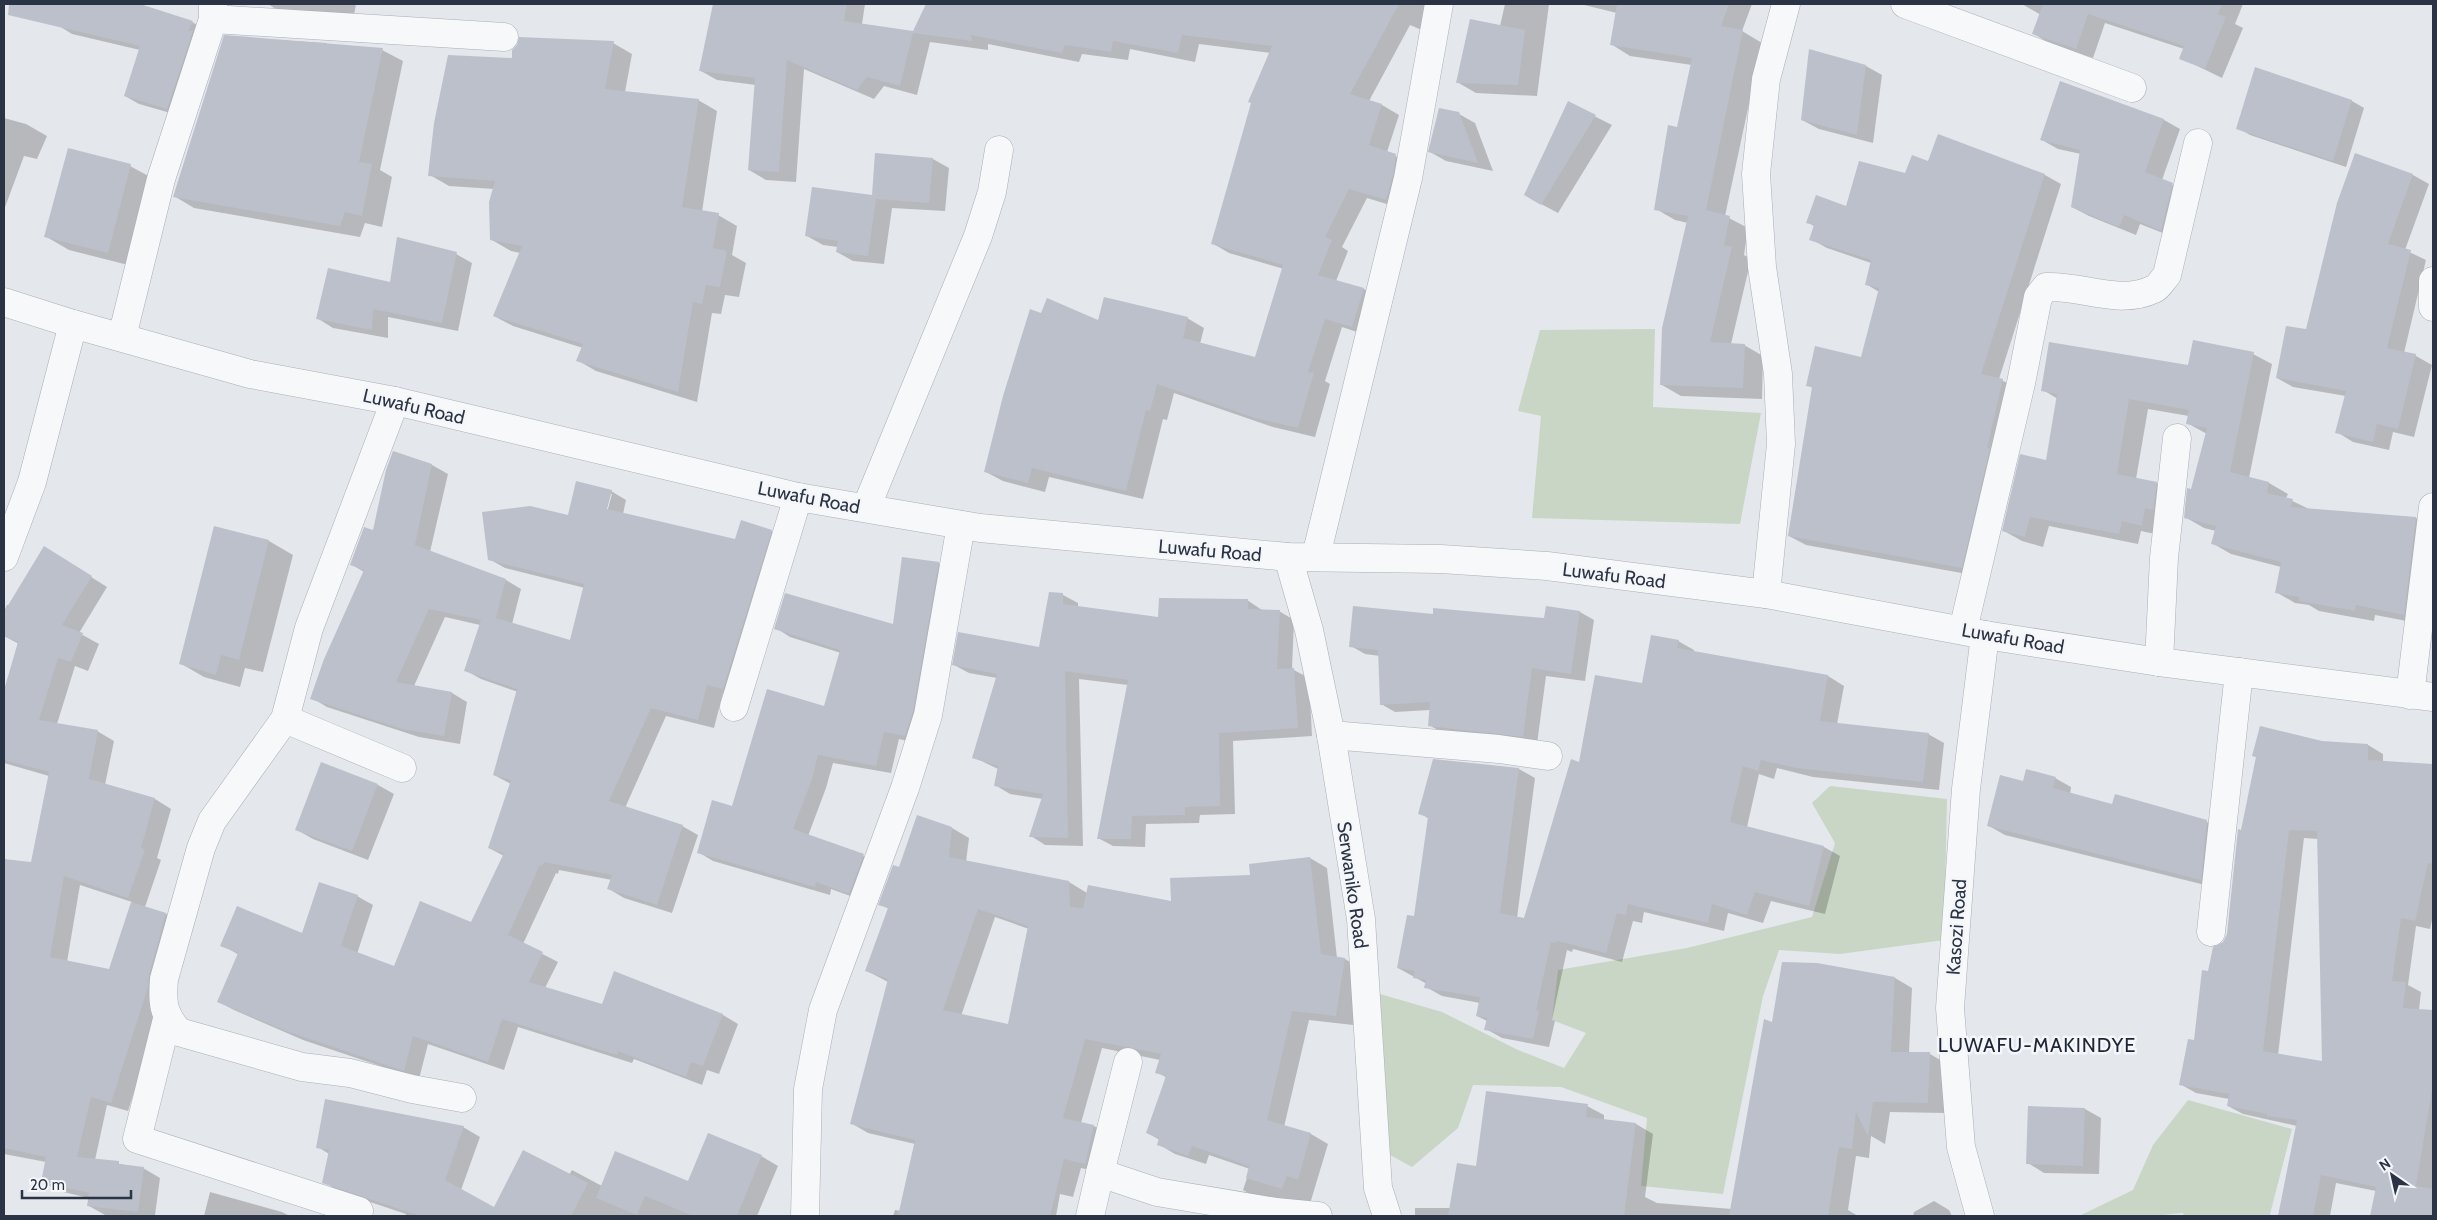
<svg xmlns="http://www.w3.org/2000/svg" width="2437" height="1220" font-family="Cabin,sans-serif">
	<rect width="100%" height="100%" fill="#e4e7ec"/>
	<g fill="#c9d6c5">
		<polygon points="1655,329 1653,407 1761,413 1740,524 1532,518 1541,416 1518,411 1540,330"/>
		<polygon points="1830,786 1947,799 1944,940 1840,954 1779,950 1763,996 1723,1194 1641,1186 1647,1118 1561,1087 1473,1085 1458,1128 1412,1167 1390,1155 1380,994 1442,1012 1518,1050 1564,1068 1586,1033 1552,1020 1558,970 1687,948 1812,917 1835,843 1812,803"/>
		<polygon points="2188,1100 2292,1129 2270,1214 2272,1216 2184,1216 2183,1213 2153,1216 2079,1216 2133,1190 2153,1145"/>
	</g>
	<g fill="#0003" fill-rule="evenodd">
		<polygon points="68,4 136,4 192,22 206,30 181,116 139,104 125,96 140,50 72,34 59,26"/>
		<polygon points="268,4 356,4 353,21 288,17"/>
		<polygon points="714,4 865,4 862,24 914,32 928,4 1433,4 1424,31 1410,25 1369,101 1382,105 1399,115 1387,152 1413,165 1403,209 1367,198 1342,247 1348,251 1336,281 1364,289 1381,299 1369,336 1342,327 1325,381 1330,384 1315,437 1273,427 1174,393 1167,420 1163,419 1143,499 1049,477 1045,492 1003,481 986,472 1041,315 1099,322 1187,318 1204,328 1200,344 1256,359 1284,269 1229,253 1212,243 1271,53 1199,44 1195,62 1130,49 1128,60 1082,54 1079,62 988,44 988,50 930,42 917,95 884,86 874,99 804,69 796,182 766,180 749,170 756,85 717,80 701,71"/>
		<polygon points="1505,4 1549,4 1537,96 1476,93 1457,82 1500,26"/>
		<polygon points="1580,4 1752,4 1742,31 1762,43 1725,216 1748,228 1744,255 1751,259 1731,344 1744,345 1763,356 1762,399 1681,396 1662,385 1688,223 1675,220 1656,209 1678,128 1692,65 1630,56 1611,44 1617,13"/>
		<polygon points="2022,4 2243,4 2235,24 2243,28 2222,78 2181,58 2184,49 2105,23 2093,58 2051,44 2034,34 2041,15"/>
		<polygon points="248,38 326,43 331,46 382,50 403,61 380,170 392,177 382,227 365,223 360,237 194,208 174,196"/>
		<polygon points="613,43 632,54 625,92 698,100 717,111 702,212 718,215 737,226 732,255 746,263 739,297 725,295 721,314 712,313 697,402 596,371 577,360 583,348 513,326 494,316 520,253 511,251 492,240 494,189 449,186 430,175 513,59"/>
		<polygon points="1866,66 1882,75 1873,143 1819,129 1802,120"/>
		<polygon points="2256,69 2352,101 2364,108 2346,167 2250,135 2238,128"/>
		<polygon points="2060,83 2164,120 2180,129 2162,180 2188,193 2178,239 2140,224 2136,235 2089,216 2072,207 2081,154 2058,149 2042,140"/>
		<polygon points="1568,103 1612,125 1558,213 1541,204"/>
		<polygon points="1459,114 1475,123 1493,171 1446,161 1430,152"/>
		<polygon points="4,118 26,124 47,136 37,159 24,156 4,210"/>
		<polygon points="2356,155 2413,175 2429,184 2405,250 2426,260 2404,353 2416,356 2432,365 2414,437 2393,432 2389,450 2353,442 2337,432 2346,396 2293,387 2277,378 2307,331"/>
		<polygon points="933,159 949,168 945,211 892,208 884,264 853,261 837,252 838,247 823,245 807,236"/>
		<polygon points="1929,163 2045,175 2061,184 1999,379 2019,389 1978,576 1806,545 1789,536 1813,388 1807,385 1862,359 1879,292 1866,284 1871,263 1827,248 1811,239 1815,227 1808,222 1847,207"/>
		<polygon points="130,166 154,179 132,266 69,250 45,236"/>
		<polygon points="456,254 472,263 458,331 388,317 388,338 333,328 317,318"/>
		<polygon points="2253,354 2272,364 2249,478 2269,483 2288,494 2286,498 2309,509 2416,518 2433,528 2423,624 2375,615 2374,621 2319,611 2309,605 2295,603 2276,592 2281,567 2231,554 2212,543 2216,531 2204,528 2185,517 2207,434 2187,423 2189,416 2148,409 2136,479 2156,483 2175,494 2160,535 2141,531 2138,544 2049,526 2043,547 2022,541 2004,531 2047,461 2058,399 2043,390"/>
		<path d="M393,453l39,12 16,9 -18,78 76,28 15,9 -9,35 59,17 14,-53 -80,-20 -16,-9 80,-42 42,-26 15,9 -3,14 113,27 35,-10 16,9 -48,157 -16,-4 -9,35 -48,-12 -41,92 57,18 16,9 -26,78 -48,-15 -15,-9 3,-9 -53,-10 -1,4 -2,-1 -33,71 35,18 -13,26 58,18 12,-34 108,43 15,9 -19,50 -12,-4 -5,15 -68,-26 -2,4 -114,-36 -14,43 -76,-26 -9,35 -116,-39 -69,-30 -15,-8 20,-47 -17,-10 80,-11 55,-38 16,9 -16,49 38,14 77,-45 32,-67 -15,-8 22,-64 -17,-9 24,-83 -37,-13 -16,-9 15,-45 -35,-8 -31,69 38,7 15,9 -7,42 -41,-7 -92,-30 -15,-9 52,-126 -13,-8 23,-32zM609,494h3l-6,22 -2,-1z"/>
		<polygon points="215,527 269,541 293,555 263,672 245,668 240,687 204,677 180,663"/>
		<path d="M61,558l46,29 -28,46 20,11 -11,27 -13,-5 -18,58 40,7 17,10 -9,44 50,14 16,10 -14,49 4,2 -16,47 21,7 16,10 -18,73 -36,114 -21,-6 -12,55 48,8 17,10 -5,37 6,1 -56,-1 -16,-9v-8l-30,-7 -17,-9 4,-20 -42,-8v-294l28,3 17,-87 -45,-13v-69l15,-50 -15,-8v-24l3,-7h2zM80,885l52,17 -22,68 -43,-8z"/>
		<polygon points="938,563 953,572 920,744 899,739 891,773 833,763 826,788 808,836 863,856 878,864 864,901 831,889 830,895 713,861 698,852 733,807 825,707 841,653 790,637 776,628 894,625"/>
		<polygon points="1063,595 1078,603 1078,607 1160,618 1247,600 1262,610 1279,611 1294,620 1292,669 1309,678 1312,736 1233,741 1235,814 1200,815 1199,823 1146,824 1145,847 1113,846 1098,838 1128,685 1079,679 1083,846 1045,845 1031,836 1043,799 1010,794 995,785 998,769 973,757 997,678 969,673 954,665 1040,648"/>
		<polygon points="1547,607 1580,612 1594,620 1585,681 1546,676 1537,744 1443,733 1429,725 1430,710 1395,712 1381,704 1380,656 1365,654 1351,646 1434,615 1546,620"/>
		<polygon points="1678,641 1694,650 1694,652 1828,676 1844,686 1837,724 1928,734 1944,743 1939,790 1813,777 1777,768 1774,779 1759,774 1747,827 1824,847 1840,856 1825,914 1771,901 1763,923 1728,913 1724,931 1644,912 1642,923 1633,921 1622,962 1573,949 1572,952 1567,950 1552,1020 1555,1021 1549,1047 1502,1038 1486,1029 1487,1021 1477,1016 1480,1003 1442,996 1426,987 1427,984 1398,968 1416,918 1429,819 1420,813 1434,761 1519,769 1535,778 1517,918 1525,920 1580,763"/>
		<path d="M2322,742l46,3 15,9v8l50,5v148l-3,14 -14,-3 -8,59 13,7 -2,18 14,2v204h-62l5,-25 -40,-8 -6,33h-51l18,-90 -54,-12 -15,-8 1,-7 -33,-6 -16,-9 15,-43 14,-69 19,-38 14,-102zM2304,838l14,1 5,224 -45,-8z"/>
		<polygon points="2055,778 2071,787 2070,794 2113,805 2207,822 2223,831 2217,888 2005,835 1989,826 2024,782"/>
		<polygon points="378,785 394,794 368,860 313,839 297,830"/>
		<path d="M952,828l17,10 -3,24 103,20 18,11 85,9 80,-26 -1,-11 59,-7 17,10 10,90 8,1 17,10 -9,56 -44,-5 -25,107 27,7 17,10 -19,63 -49,-7 -17,-10 7,-21 -41,-14 -3,9 -31,-10 -17,-10 2,-4 -13,-7 20,-55 -10,-6 3,-12 -58,-12 -21,75 13,3 17,10 -9,37 -21,-5 -8,29 -13,-3 -4,22h-163l2,-6 6,1 14,-67 -47,-11 -17,-10 37,-141 -21,-11 22,-62 -9,-5 20,-35zM995,917l34,12 -20,96 -48,-9z"/>
		<polygon points="1895,978 1912,988 1909,1053 1930,1054 1947,1064 1945,1113 1890,1112 1885,1144 1871,1136 1869,1158 1856,1156 1848,1210 1858,1216 1415,1216 1415,1208 1451,1208 1477,1168 1587,1106 1604,1115 1604,1120 1636,1124 1653,1134 1645,1197 1657,1203 1732,1209 1773,1023"/>
		<polygon points="2085,1109 2101,1118 2099,1174 2044,1173 2028,1163"/>
		<polygon points="463,1127 480,1137 461,1190 495,1209 569,1175 572,1170 602,1186 689,1182 761,1156 778,1166 757,1216 405,1216 406,1214 340,1192 324,1182 329,1154 318,1147"/>
		<polygon points="210,1192 282,1212 290,1216 204,1216"/>
		<polygon points="1934,1201 1949,1210 1952,1216 1913,1216 1914,1212"/>
	</g>
	<g fill="#bbc0ca" fill-rule="evenodd">
		<polygon points="9,4 140,4 193,21 188,31 193,31 167,109 124,96 140,46 8,15"/>
		<polygon points="713,4 847,4 844,21 913,31 926,4 1399,4 1350,94 1382,104 1369,145 1396,154 1393,175 1386,200 1349,189 1325,237 1332,240 1318,275 1364,288 1352,327 1325,319 1308,372 1314,373 1298,428 1255,418 1157,384 1150,411 1146,410 1126,491 1032,468 1028,483 984,472 1003,396 1030,309 1041,313 1047,298 1098,320 1104,297 1188,317 1183,338 1255,357 1283,265 1211,244 1251,103 1248,102 1272,46 1182,35 1178,53 1113,41 1111,52 1065,45 1062,53 971,35 972,41 913,33 900,86 867,77 857,90 787,60 779,172 748,170 755,78 699,71"/>
		<polygon points="1617,4 1729,4 1721,26 1743,30 1706,210 1730,216 1724,245 1732,247 1710,342 1745,344 1743,388 1660,385 1662,328 1688,216 1654,210 1668,125 1677,127 1692,58 1610,45"/>
		<polygon points="2043,4 2222,4 2218,14 2226,17 2205,69 2179,59 2184,46 2088,14 2076,49 2032,34"/>
		<polygon points="1470,19 1525,30 1518,85 1456,83"/>
		<polygon points="224,35 383,48 359,162 372,164 362,216 345,212 340,226 173,197"/>
		<polygon points="519,37 614,41 605,89 699,99 682,207 719,213 713,248 727,251 720,287 706,285 702,304 693,302 678,392 576,361 583,344 493,316 522,246 490,240 489,202 495,181 428,176 434,123 448,55 512,58 512,50 517,45"/>
		<polygon points="1809,49 1866,65 1857,135 1801,120"/>
		<polygon points="2255,67 2352,100 2333,161 2236,129"/>
		<polygon points="2060,81 2164,119 2145,172 2173,183 2161,231 2124,215 2119,227 2071,207 2080,150 2040,140"/>
		<polygon points="1568,101 1596,115 1541,205 1524,195"/>
		<polygon points="1439,108 1459,112 1478,163 1428,152"/>
		<polygon points="1938,134 2045,174 1981,374 2003,379 1987,448 1990,448 1962,568 1788,536 1812,387 1806,386 1815,346 1861,357 1879,288 1865,285 1871,260 1809,240 1814,225 1806,223 1816,195 1846,206 1859,161 1905,173 1912,155 1928,161"/>
		<polygon points="68,148 131,164 108,253 44,237"/>
		<polygon points="875,153 933,158 929,203 876,199 868,256 836,252 838,241 805,236 812,187 872,195"/>
		<polygon points="2355,153 2413,174 2388,244 2411,250 2387,348 2416,354 2398,429 2377,424 2373,442 2335,433 2346,391 2276,378 2286,326 2306,329 2337,203"/>
		<polygon points="397,237 457,252 442,323 373,309 372,330 316,319 328,268 390,282"/>
		<polygon points="2193,340 2254,352 2230,472 2269,482 2267,493 2293,499 2291,507 2416,517 2404,615 2356,605 2355,611 2299,601 2299,597 2275,593 2281,562 2211,544 2216,526 2184,518 2187,488 2191,489 2207,428 2186,424 2189,410 2129,399 2117,474 2157,482 2153,510 2145,508 2142,526 2122,521 2119,534 2030,517 2025,537 2002,531 2020,454 2046,460 2057,394 2041,391 2049,342 2188,365"/>
		<polygon points="393,451 432,464 415,545 506,579 496,618 570,640 584,584 488,560 482,512 530,506 568,515 576,481 612,490 607,509 735,539 741,520 772,530 723,689 707,685 698,720 651,708 609,801 683,825 657,905 607,889 612,875 544,862 542,866 540,865 508,935 543,952 529,982 602,1004 614,971 723,1014 703,1066 691,1062 686,1077 618,1051 617,1055 502,1019 488,1062 413,1036 404,1071 286,1031 217,1002 238,953 220,946 237,906 302,933 319,882 358,895 341,946 394,966 420,901 471,922 504,853 488,848 511,780 493,775 517,689 464,671 481,620 429,609 396,682 452,692 444,736 402,729 310,699 324,659 364,570 350,565 364,527 373,530 386,470"/>
		<polygon points="214,526 269,540 239,660 221,655 216,675 179,664"/>
		<polygon points="44,546 92,576 62,625 83,633 71,662 58,658 39,720 98,730 89,779 155,798 141,848 145,850 128,898 64,876 50,957 109,969 131,902 166,913 149,975 148,987 111,1103 91,1097 77,1157 119,1161 119,1164 144,1167 138,1212 87,1206 89,1193 41,1182 46,1157 4,1148 4,859 31,862 49,772 4,760 4,690 18,642 4,636 4,612"/>
		<polygon points="902,557 939,562 913,711 905,736 884,732 876,766 818,755 812,779 793,829 864,854 849,894 816,882 815,887 697,853 712,800 732,806 767,689 824,706 840,650 774,629 785,593 893,624"/>
		<polygon points="1049,592 1063,593 1063,604 1158,617 1159,598 1248,599 1248,609 1280,610 1277,669 1294,668 1298,728 1219,733 1220,806 1185,807 1185,815 1132,816 1131,839 1097,839 1128,680 1065,671 1068,838 1029,837 1043,794 994,786 998,766 972,758 997,674 952,665 958,632 1039,647"/>
		<polygon points="1353,606 1433,614 1433,608 1544,618 1546,606 1580,611 1571,674 1532,668 1523,737 1428,726 1430,702 1380,705 1378,650 1349,647"/>
		<polygon points="1651,635 1679,640 1677,648 1828,675 1820,721 1929,733 1923,782 1796,768 1761,760 1758,771 1743,766 1730,822 1824,846 1809,906 1755,892 1747,915 1712,904 1708,923 1628,904 1626,915 1617,913 1606,953 1557,941 1556,943 1551,942 1536,1010 1539,1011 1533,1039 1484,1030 1487,1018 1476,1016 1480,997 1424,988 1426,980 1413,978 1415,971 1397,968 1407,915 1414,916 1428,817 1418,814 1433,759 1519,768 1500,913 1524,918 1571,759 1579,762 1595,675 1642,683"/>
		<path d="M2260,726l62,15 46,3v16l65,4v100l-5,-1 -13,58 -14,-3 -9,63 14,1 -3,26 30,2v74l-17,102 17,3v27h-63l6,-29 -55,-12 -8,41h-35l19,-96 -30,-4v-2l-40,-8 2,-12 -50,-9 9,-46 6,1 8,-70 6,1 5,-24 10,-5 4,-8 11,-105 3,1 15,-73 -4,-1zM2289,830l28,1 5,230 -59,-10z"/>
		<polygon points="321,762 378,784 352,851 295,830"/>
		<polygon points="2026,769 2056,777 2053,788 2112,804 2115,794 2207,820 2201,880 1987,826 2000,775 2023,781"/>
		<path d="M917,815l35,12 -3,30 120,24 1,26 13,1 5,-23 83,16 -1,-23 80,-3 -1,-11 61,-7 11,97 24,4 -9,58 -44,-5 -25,109 44,13 -13,47 -11,-4 -5,13 -36,-11 3,-12 -57,-20 -4,10 -31,-11 2,-7 -13,-5 20,-57 -11,-3 6,-19 -76,-15 -22,79 31,7 -9,39 -21,-5 -14,57h-152l17,-76 -65,-16 38,-145 -23,-8 23,-63 -10,-3 15,-40 6,2zM978,909l50,17 -20,98 -65,-14z"/>
		<polygon points="1782,962 1817,963 1895,977 1891,1052 1930,1052 1928,1103 1873,1102 1868,1136 1856,1112 1852,1149 1839,1147 1828,1216 1729,1216 1764,1019 1772,1022"/>
		<polygon points="1486,1091 1588,1104 1586,1117 1636,1123 1624,1216 1448,1216 1457,1163 1476,1166"/>
		<polygon points="325,1099 464,1126 445,1180 494,1207 523,1150 588,1183 571,1216 420,1216 322,1183 329,1150 316,1148"/>
		<polygon points="2028,1106 2085,1108 2083,1166 2026,1164"/>
		<polygon points="708,1133 762,1155 737,1216 693,1216 645,1196 637,1215 596,1198 615,1151 688,1181"/>
	</g>
	<g fill="none" stroke-linecap="round" stroke-linejoin="round">
		<defs>
			<g id="minor">
				<polyline points="1905,4 2132,88"/>
				<polyline points="213,19 504,37"/>
				<polyline points="2433,281 2433,307"/>
				<polyline points="4,302 73,324 250,374 395,401 798,497 980,528 1288,557 1441,559 1547,566 1766,594 1985,635 2159,662 2433,697"/>
				<polyline points="122,337 161,179 213,19 213,4"/>
				<path d="M395,401l-86,227 -24,91 -73,102 -11,27 -37,131c-2,24 -1,35 15,53l123,35 48,6 62,16 50,9"/>
				<polyline points="866,508 978,236 992,192 999,150"/>
				<polyline points="1316,556 1408,178 1439,4"/>
				<polyline points="4,557 32,482 73,324"/>
				<polyline points="1288,557 1309,630 1331,735 1361,919 1378,1188 1387,1216"/>
				<polyline points="1766,594 1781,444 1778,374 1762,267 1756,174 1766,79 1786,4"/>
				<path d="M1963,630l58,-247 17,-86 8,-10c36,-2 73,19 108,2 5,-2 9,-10 13,-14l31,-132"/>
				<polyline points="2159,662 2164,558 2177,438"/>
				<polyline points="2410,695 2433,507"/>
				<polyline points="734,707 798,497"/>
				<polyline points="285,719 402,768"/>
				<polyline points="1331,735 1499,749 1548,756"/>
				<polyline points="2211,932 2239,672"/>
				<polyline points="167,1019 137,1139 359,1211"/>
				<polyline points="1128,1062 1100,1173 1157,1192 1276,1212 1318,1216"/>
				<polyline points="805,1216 808,1089 823,1010 905,788 928,715 961,525"/>
				<polyline points="1090,1216 1100,1173"/>
				<polyline points="1980,1216 1961,1147 1950,1008 1966,789 1985,635"/>
			</g>
		</defs>
		<use href="#minor" stroke="#a9aeb7" stroke-width="29"/>
		<use href="#minor" stroke="#f7f8fa" stroke-width="28"/>
	</g>
	<g text-anchor="middle" stroke-width="5" stroke-linejoin="round" paint-order="stroke">
		<g font-size="19" fill="#2b3445" stroke="#f4f6f9">
			<text transform="translate(414 406) rotate(13)" y="7">Luwafu Road</text>
			<text transform="translate(809 497) rotate(11)" y="7">Luwafu Road</text>
			<text transform="translate(1210 550) rotate(5)" y="7">Luwafu Road</text>
			<text transform="translate(1614 575) rotate(7)" y="7">Luwafu Road</text>
			<text transform="translate(2013 638) rotate(10)" y="7">Luwafu Road</text>
			<text transform="translate(1353 885) rotate(82)" y="7">Serwaniko Road</text>
			<text transform="translate(1956 927) rotate(-86)" y="7">Kasozi Road</text>
		</g>
		<g font-size="20" letter-spacing="1" fill="#1d2536" stroke="#f4f6f9">
			<text x="2037" y="1052">LUWAFU-MAKINDYE</text>
		</g>
	</g>
	<rect width="2437" height="1220" fill="none" stroke="#2b3445" stroke-width="10"/>
	<g transform="translate(2392 1175) rotate(326)" stroke="#f4f6f9" stroke-width="4" paint-order="stroke">
	<path d="M0-4L9 19L0 12L-9 19Z" fill="#2b3445"/>
	<text y="-8" font-size="14" font-weight="bold" text-anchor="middle" fill="#2b3445">N</text>
	</g>
	<path d="M22 1190v8h109v-8" fill="none" stroke="#2b3445" stroke-width="2.5"/>
	<text x="30" y="1190" font-size="15" fill="#2b3445" stroke="#f4f6f9" stroke-width="4" paint-order="stroke">20 m</text>
</svg>
